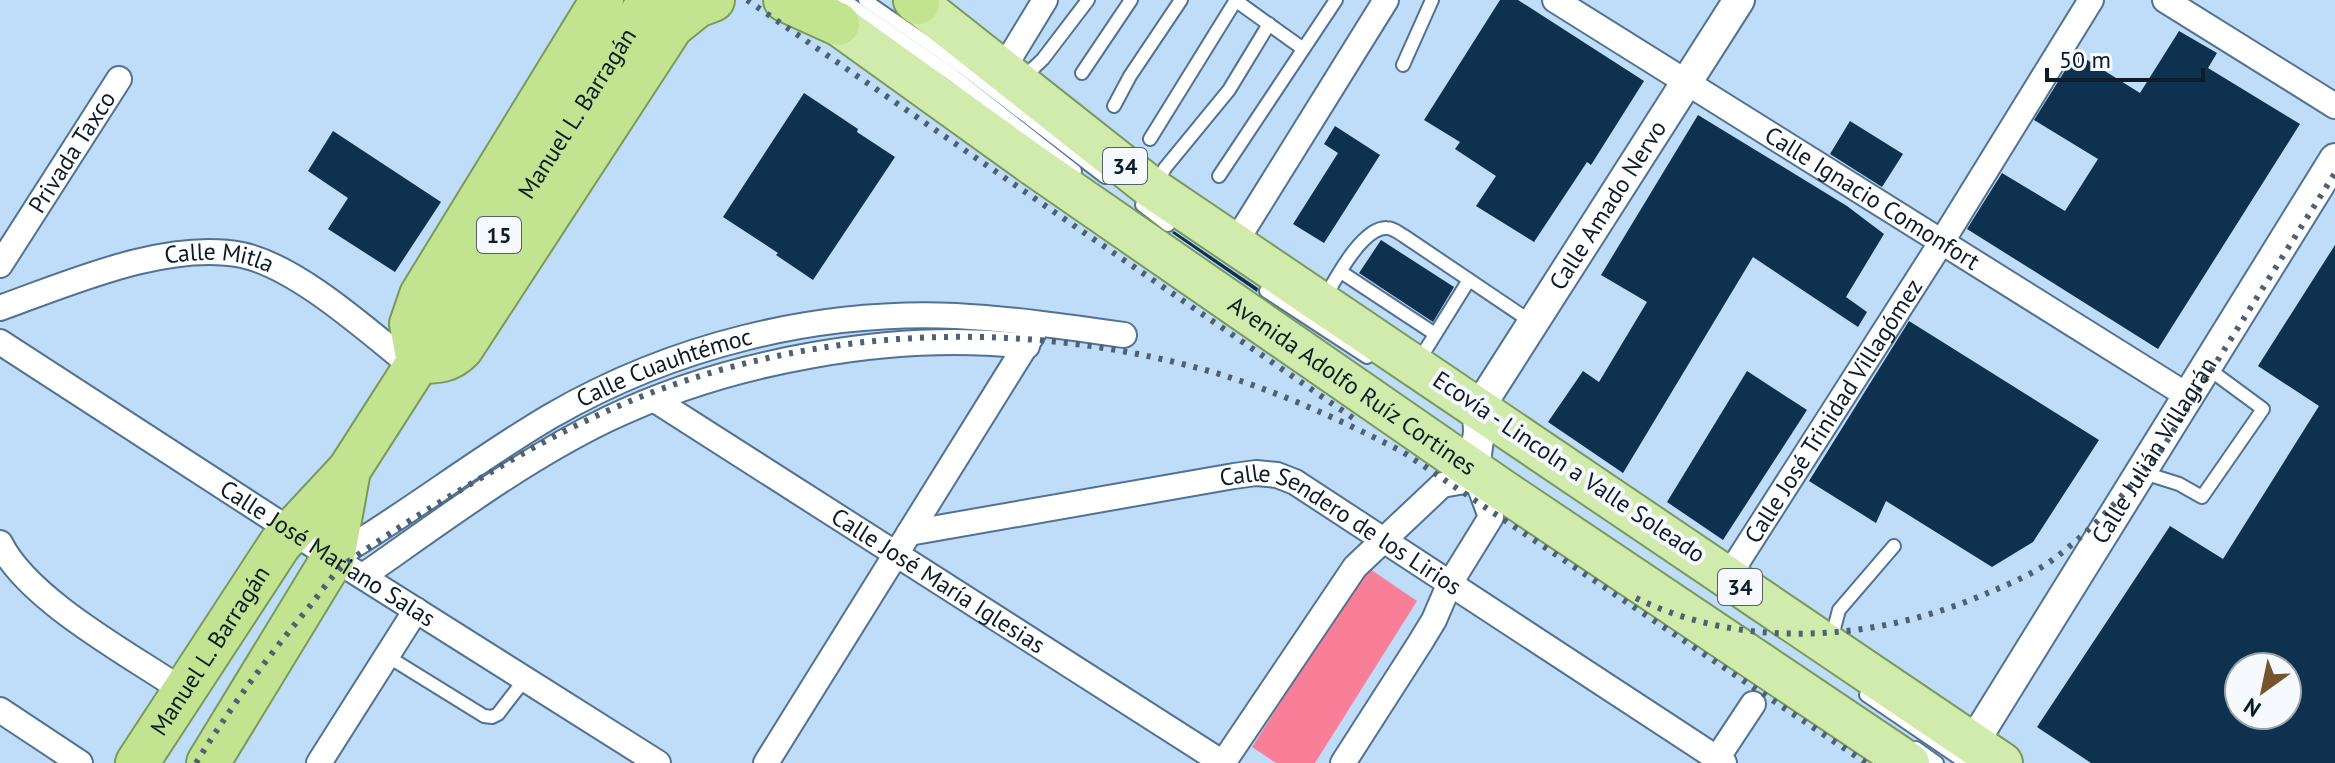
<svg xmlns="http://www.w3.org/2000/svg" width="2335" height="763" font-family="'PT Sans',sans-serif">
	<rect width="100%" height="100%" fill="#bfdcf9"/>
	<polygon fill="#f97f99" points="1367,567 1417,601 1315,763 1276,763 1252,747"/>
	<g fill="#0d314f" fill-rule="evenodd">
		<polygon points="1500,0 1518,0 1644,81 1591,165 1587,162 1534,242 1476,206 1496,176 1455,149 1460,142 1424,120"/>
		<polygon points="2179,31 2217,53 2208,68 2300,124 2158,349 1967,229 2002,173 2065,211 2098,159 2034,120 2076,53 2140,93"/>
		<polygon points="804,93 858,129 857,132 895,157 813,280 776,255 778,253 723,217"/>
		<polygon points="1698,115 1847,206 1884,234 1846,297 1867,312 1858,327 1753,257 1623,473 1548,422 1583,371 1599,382 1647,302 1601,275"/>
		<polygon points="1850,121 1903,154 1882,187 1830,154"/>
		<polygon points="1335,126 1380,155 1324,243 1293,224 1338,153 1324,144"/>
		<polygon points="333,131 441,202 395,272 328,229 348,198 308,171"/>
		<polygon points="1174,231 1258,288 1257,292 1172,233"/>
		<polygon points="1381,240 1454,287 1433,322 1359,273"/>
		<path d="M2335,245v518h-244l-54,-36 133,-201 53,33 96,-153 -61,-40zM2239,667h48v48h-48z"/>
		<polygon points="1909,321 2099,440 2033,542 1992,567 1886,501 1876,523 1809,481"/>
		<polygon points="1747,371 1807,410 1723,540 1667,502"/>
	</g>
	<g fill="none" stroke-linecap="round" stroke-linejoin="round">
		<defs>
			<g id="service">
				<polyline points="844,0 954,76 1075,171"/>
				<polyline points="865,0 962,67 1105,177"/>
				<polyline points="1235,0 1302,48"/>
				<polyline points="1403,65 1432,0"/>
				<polyline points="1082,73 1131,0"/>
				<polyline points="1021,80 1043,59 1088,0"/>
				<polyline points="1114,106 1130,76 1181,0"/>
				<polyline points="1150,139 1236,0"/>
				<polyline points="1219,176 1336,0"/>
				<polyline points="1155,186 1165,168 1229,90 1269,24"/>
				<polyline points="1142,205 1168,225"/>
				<polyline points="1341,272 1435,334"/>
				<polyline points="1266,291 1367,357"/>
				<path d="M1324,299c11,-19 38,-72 63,-71 6,0 12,5 17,8l129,87"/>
				<polyline points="1418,362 1469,280"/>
				<polyline points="2141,472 2179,484 2202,497 2263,409 2206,367"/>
				<polyline points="1831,640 1839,610 1894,546"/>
				<polyline points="387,656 484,716 492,717 498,714 525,679"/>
				<polyline points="1866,695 1966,763"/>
				<polyline points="1916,748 1937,763"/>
			</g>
			<g id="minor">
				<path id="s1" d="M1555,0l633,396"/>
				<polyline points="2165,0 2335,106"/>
				<polyline points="1003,69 1045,0"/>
				<polyline points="1235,243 1386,0"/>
				<path id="s2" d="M0,265l119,-186"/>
				<path id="s3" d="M0,308c70,-25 167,-68 242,-53 56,12 127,77 172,113"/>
				<path id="s4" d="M0,342l333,216 325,205"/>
				<path id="s5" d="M655,400l568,363"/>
				<path id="s6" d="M909,533l325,-57 22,-3 21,2 18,7 429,281"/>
				<path d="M0,543c28,57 129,111 182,147"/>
				<path id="s7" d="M333,558c75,-44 143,-98 218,-142 121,-70 264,-106 405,-100 56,3 112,11 168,19"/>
				<path d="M363,576c79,-55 158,-115 245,-157 121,-58 285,-88 419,-73"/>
				<path id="s8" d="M1727,578l214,-335 150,-243"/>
				<polyline points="0,710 80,763"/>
				<polyline points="319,763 416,610"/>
				<polyline points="766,763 1033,334"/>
				<polyline points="1223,763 1355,567 1442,485 1476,479"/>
				<polyline points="1343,763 1420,643 1434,620 1449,585 1491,517 1475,474"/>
				<polyline points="1714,763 1753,704"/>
			</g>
			<g id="tertiary">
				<path id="s9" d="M1474,469l5,-37 -1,-23 261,-409"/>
				<path id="s10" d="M1973,743l362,-584"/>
			</g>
			<g id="primary">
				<polyline points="914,0 1153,189 2002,763"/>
				<path id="s11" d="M809,4l224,161 471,326 405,272"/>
			</g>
			<g id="trunk">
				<path d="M602,0l-181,295 -10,29 7,38c18,0 31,0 44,-14l210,-322 25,-20 16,-6"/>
				<polyline points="785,0 838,24"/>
				<polyline points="915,0 918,3"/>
				<path id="s12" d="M137,763l143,-219 69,-74 301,-470"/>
				<polyline points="208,763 333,558 349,470"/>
			</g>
		</defs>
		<use href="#service" stroke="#517292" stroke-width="16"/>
		<use href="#minor" stroke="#517292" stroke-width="28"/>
		<use href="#tertiary" stroke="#517292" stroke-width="34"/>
		<use href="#primary" stroke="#799a5a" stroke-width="44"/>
		<use href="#trunk" stroke="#799a5a" stroke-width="46"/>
		<use href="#service" stroke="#fff" stroke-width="12"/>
		<use href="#minor" stroke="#fff" stroke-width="24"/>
		<use href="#tertiary" stroke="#fff" stroke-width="30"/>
		<use href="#primary" stroke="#d1ebac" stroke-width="40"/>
		<use href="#trunk" stroke="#c2e490" stroke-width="42"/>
		<g stroke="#4e6174" stroke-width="6" stroke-dasharray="4 8" stroke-linecap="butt">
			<polyline points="747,0 1353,418"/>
			<path d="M1636,598c109,53 240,43 349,-4 22,-9 46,-19 66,-33 42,-31 78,-72 111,-112l173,-276"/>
			<path d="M196,763c34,-55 72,-107 114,-157 11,-14 22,-31 35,-42 11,-9 24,-16 35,-24 34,-23 70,-44 106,-65 53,-32 109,-61 167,-83 174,-65 366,-72 545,-24 71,19 139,50 205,84l463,311"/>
		</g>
	</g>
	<g text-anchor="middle" stroke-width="8" stroke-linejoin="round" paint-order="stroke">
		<g fill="#f6fafe" stroke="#545f69" stroke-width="2">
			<rect x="1103" y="148" width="44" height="36" rx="6"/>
			<rect x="477" y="217" width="44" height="36" rx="6"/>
			<rect x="1718" y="569" width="44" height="36" rx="6"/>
		</g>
		<g font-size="22" font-weight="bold" fill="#0e1c29">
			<text x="1125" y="174">34</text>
			<text x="499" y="243">15</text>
			<text x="1740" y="595">34</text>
		</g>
		<g font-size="24" fill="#0e1c29" stroke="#f6fafe">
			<text dy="8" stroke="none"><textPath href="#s12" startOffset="786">Manuel L. Barragán</textPath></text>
			<text dy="8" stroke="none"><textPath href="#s2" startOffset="134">Privada Taxco</textPath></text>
			<text dy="8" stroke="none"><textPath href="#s1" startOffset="374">Calle Ignacio Comonfort</textPath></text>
			<text dy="8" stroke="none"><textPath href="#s9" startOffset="302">Calle Amado Nervo</textPath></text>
			<text dy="8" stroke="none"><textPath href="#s3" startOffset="228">Calle Mitla</textPath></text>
			<text dy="8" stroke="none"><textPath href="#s7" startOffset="384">Calle Cuauhtémoc</textPath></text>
			<text dy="8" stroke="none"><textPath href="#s11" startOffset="664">Avenida Adolfo Ruíz Cortines</textPath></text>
			<text dy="8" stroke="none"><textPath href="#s8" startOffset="198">Calle José Trinidad Villagómez</textPath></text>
			<text dy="8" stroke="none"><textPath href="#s10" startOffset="344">Calle Julián Villagrán</textPath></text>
			<text transform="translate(1569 467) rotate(34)" y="8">Ecovía - Lincoln a Valle Soleado</text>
			<text dy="8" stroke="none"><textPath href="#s6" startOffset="452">Calle Sendero de los Lirios</textPath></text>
			<text dy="8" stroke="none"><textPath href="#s4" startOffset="390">Calle José Mariano Salas</textPath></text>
			<text dy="8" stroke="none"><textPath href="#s5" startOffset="336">Calle José María Iglesias</textPath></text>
			<text dy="8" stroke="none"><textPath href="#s12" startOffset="134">Manuel L. Barragán</textPath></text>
		</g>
	</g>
	<g transform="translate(2263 691) rotate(213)"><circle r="38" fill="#f6fafe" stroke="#99a1a9" stroke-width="2"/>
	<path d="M0-6L14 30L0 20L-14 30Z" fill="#78542d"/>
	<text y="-12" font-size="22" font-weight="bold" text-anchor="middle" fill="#0e1c29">N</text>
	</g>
	<path d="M2047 68v12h156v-12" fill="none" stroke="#0e1c29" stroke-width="4"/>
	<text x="2059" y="68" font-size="24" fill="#0e1c29" stroke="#f6fafe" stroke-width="6" paint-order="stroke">50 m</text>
</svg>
